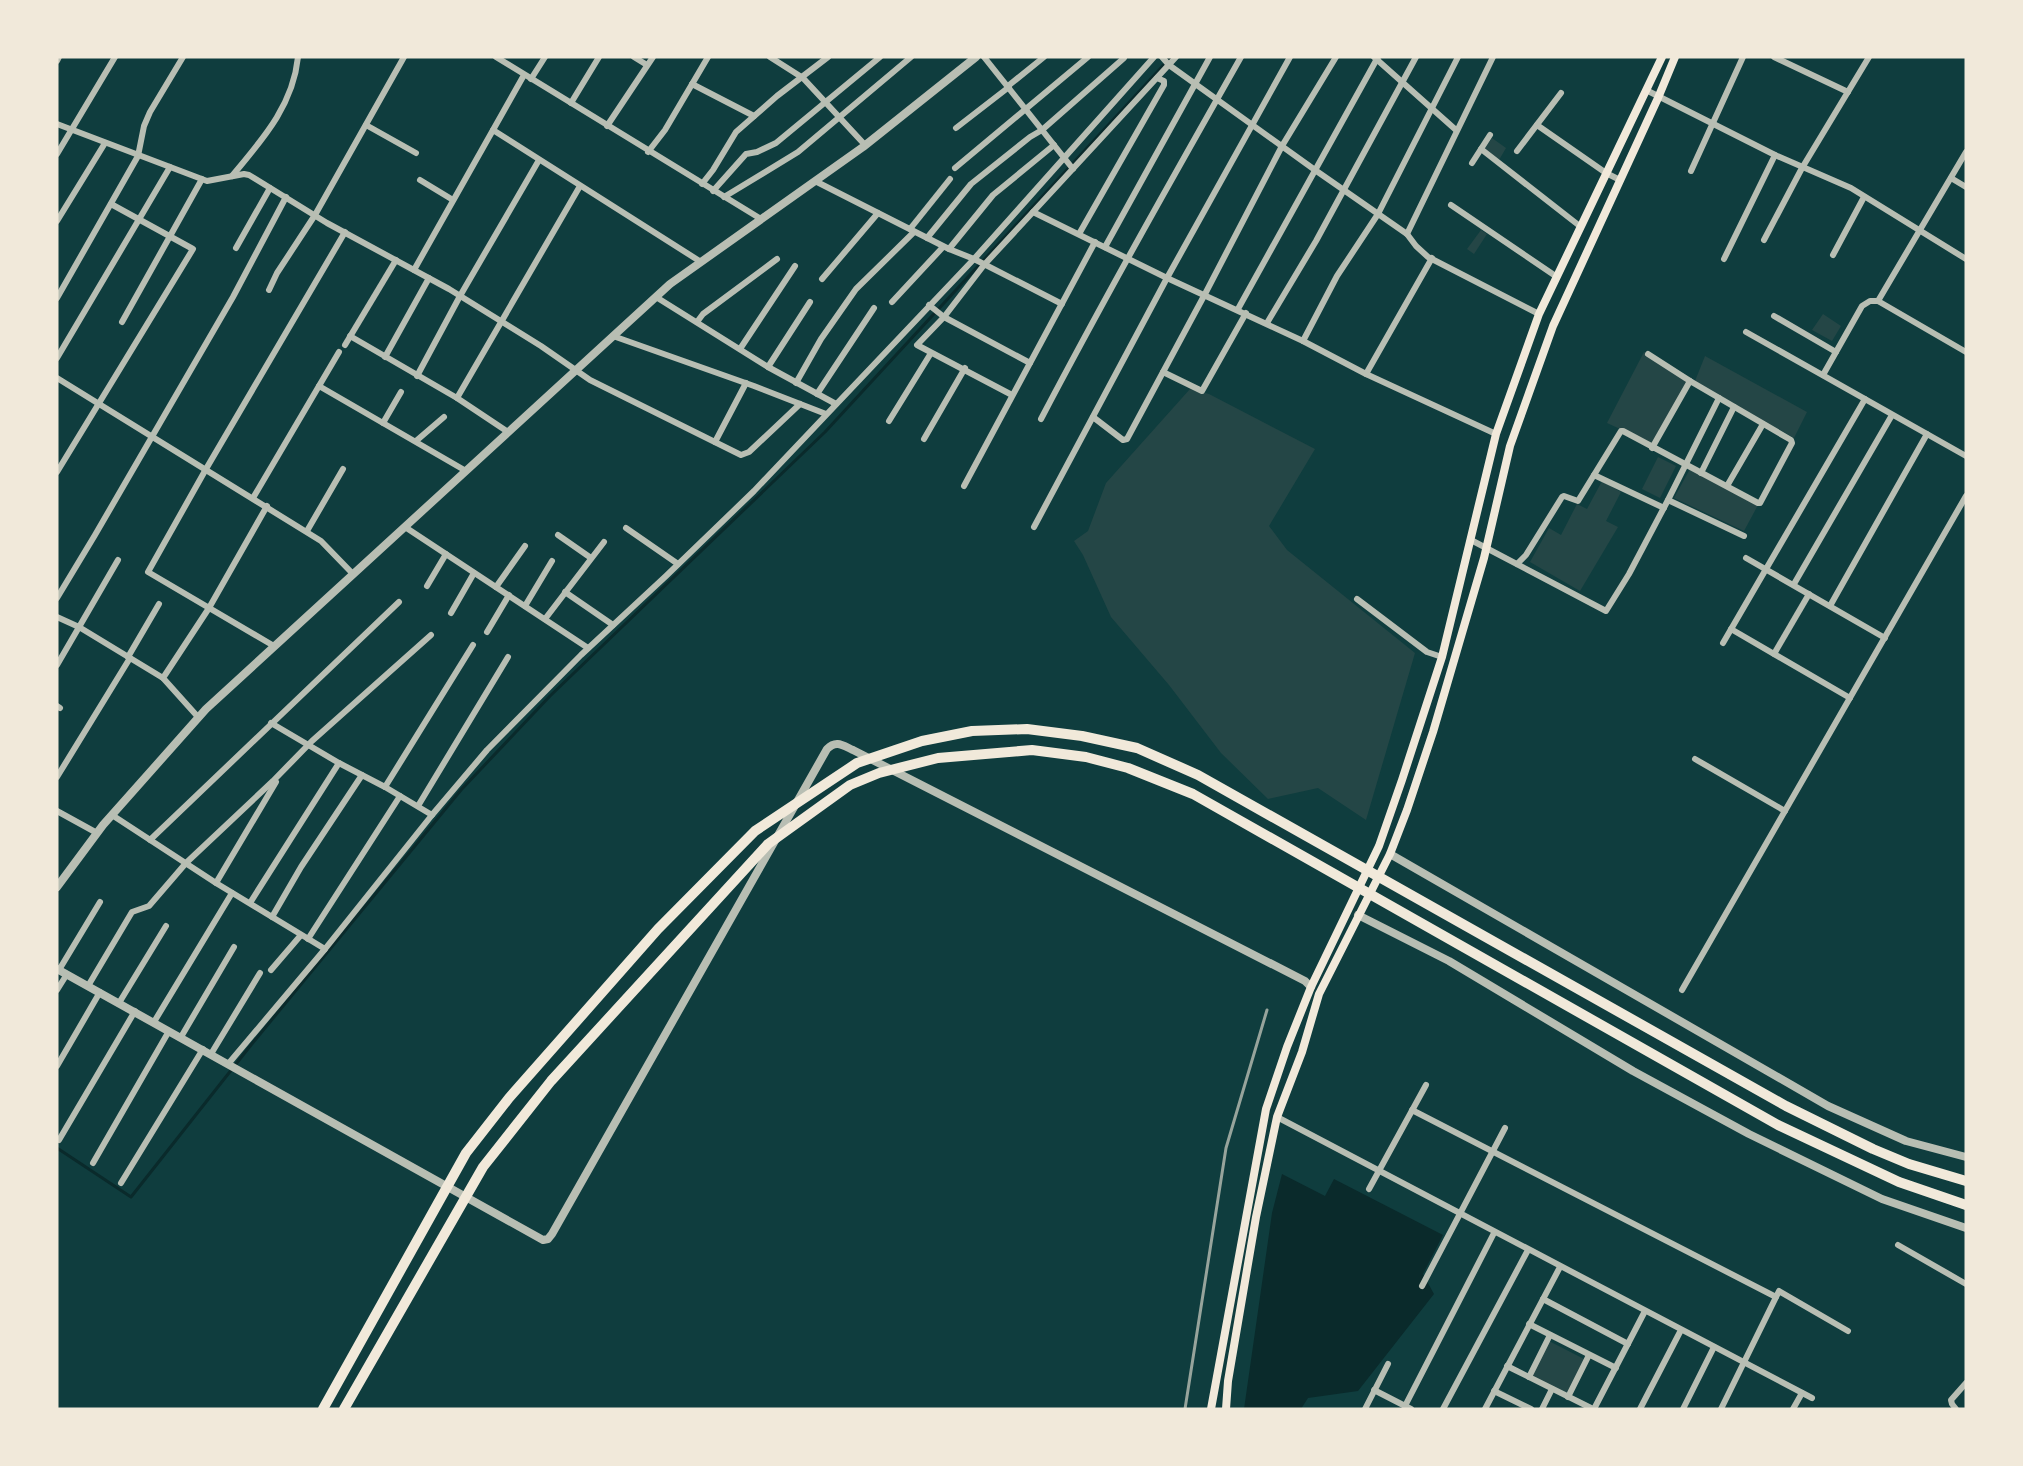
<svg xmlns="http://www.w3.org/2000/svg" width="2023" height="1466" font-family="Ubuntu,sans-serif">
	<rect width="100%" height="100%" fill="#0f3d3e"/>
	<g fill="#244646">
		<polygon points="1492,138 1506,148 1499,160 1484,150"/>
		<polygon points="1481,230 1487,234 1474,254 1467,249"/>
		<polygon points="1823,314 1841,326 1832,341 1812,330"/>
		<polygon points="1644,352 1692,378 1655,445 1607,423"/>
		<polygon points="1705,356 1807,412 1794,438 1695,381"/>
		<polygon points="1190,389 1209,394 1315,449 1269,526 1287,550 1415,653 1366,820 1318,788 1268,799 1221,753 1169,685 1111,617 1083,555 1074,541 1088,531 1106,483"/>
		<polygon points="1658,457 1676,466 1660,498 1642,489"/>
		<polygon points="1690,469 1758,505 1744,531 1674,498"/>
		<polygon points="1602,481 1621,492 1606,521 1618,527 1580,591 1530,562 1549,528 1561,535 1577,504 1587,509"/>
		<polygon points="1549,1341 1584,1359 1567,1393 1532,1376"/>
	</g>
	<polygon fill="#0a2a2b" points="1282,1174 1325,1196 1334,1179 1443,1235 1423,1274 1434,1294 1358,1391 1308,1398 1301,1409 1244,1409 1272,1213"/>
	<g fill="none" stroke-linecap="round" stroke-linejoin="round">
		<polyline stroke="#0a2a2b" stroke-width="3" points="57,1148 131,1197 251,1045 461,790 550,696 825,432 1171,57"/>
		<g stroke="#b8beb3" stroke-width="6">
			<polyline points="496,57 761,219"/>
			<polyline points="634,57 647,65"/>
			<polyline points="770,57 803,78 865,145"/>
			<polyline points="984,57 1073,169"/>
			<polyline points="1162,57 1169,65 1315,170 1407,234 1416,246 1428,257 1539,314"/>
			<polyline points="1176,57 1033,212 1167,278 1303,341 1366,374 1496,434"/>
			<polyline points="1374,57 1456,130"/>
			<polyline points="1774,57 1848,92"/>
			<polyline points="57,61 59,57"/>
			<polyline points="531,79 545,57"/>
			<polyline points="692,84 754,116"/>
			<polyline points="1008,86 1044,57"/>
			<polyline points="1646,90 1775,155 1851,188 1966,259"/>
			<polyline points="571,103 599,57"/>
			<polyline points="57,124 207,181 244,174 249,175 327,223 449,289 541,346 590,380 741,455 749,452 800,404"/>
			<polyline points="366,125 416,153"/>
			<polyline points="1537,125 1606,173 1620,180"/>
			<polyline points="607,126 653,57"/>
			<polyline points="956,128 1009,87"/>
			<polyline points="493,130 701,262"/>
			<polyline points="1481,149 1581,227"/>
			<polyline points="1517,151 1561,93"/>
			<polyline points="648,152 665,130 708,57"/>
			<polyline points="57,154 115,57"/>
			<polyline points="1472,163 1490,135"/>
			<polyline points="955,168 1088,57"/>
			<polyline points="1691,171 1743,57"/>
			<path d="M232,176c30,-36 61,-70 66,-119"/>
			<polyline points="1951,178 1966,187"/>
			<polyline points="420,180 453,200"/>
			<polyline points="815,181 949,249 974,259 1062,304"/>
			<polyline points="702,184 713,170 736,132 777,96 828,57"/>
			<polyline points="713,191 746,154 757,152 776,143 880,57"/>
			<polyline points="724,197 798,152 911,57"/>
			<polyline points="1451,205 1557,277"/>
			<polyline points="57,221 105,143"/>
			<polyline points="910,229 950,179"/>
			<polyline points="1079,234 1164,85 1164,81 1157,78"/>
			<polyline points="1407,234 1493,57"/>
			<polyline points="927,238 971,184 1030,137 1042,130 1124,58"/>
			<polyline points="1764,240 1802,168 1869,57"/>
			<polyline points="1105,247 1210,57"/>
			<polyline points="236,248 270,188"/>
			<polyline points="949,249 993,195 1054,145"/>
			<polyline points="1833,255 1864,197"/>
			<polyline points="1724,259 1775,155"/>
			<polyline points="414,270 524,75"/>
			<polyline points="822,279 878,213"/>
			<polyline points="269,290 277,273 315,215 404,57"/>
			<polyline points="656,297 768,367 836,404"/>
			<polyline points="57,298 138,156 144,126 150,112 183,57"/>
			<polyline points="1878,301 1966,152"/>
			<polyline points="1878,301 1966,352"/>
			<polyline points="892,302 943,247"/>
			<polyline points="929,305 944,317 1030,363"/>
			<polyline points="1238,309 1378,57"/>
			<polyline points="1774,316 1836,352"/>
			<polyline points="122,322 202,179"/>
			<polyline points="697,322 703,314 777,259"/>
			<polyline points="1267,323 1316,241 1416,57"/>
			<polyline points="1746,332 1966,456"/>
			<polyline points="350,336 457,398 508,432"/>
			<polyline points="613,336 754,386 826,414"/>
			<polyline points="1303,341 1337,276 1378,214 1458,57"/>
			<polyline points="345,345 396,260"/>
			<polyline points="740,349 795,266"/>
			<polyline points="1648,354 1690,381"/>
			<polyline points="385,357 429,278"/>
			<polyline points="57,358 170,167"/>
			<polyline points="768,367 810,302"/>
			<polyline points="1163,372 1202,391 1246,313"/>
			<polyline points="1366,374 1432,258"/>
			<polyline points="1823,375 1862,306 1870,301 1878,301"/>
			<polyline points="417,376 460,296 539,160"/>
			<polyline points="57,378 321,541 353,574"/>
			<polyline points="796,383 821,339 856,289 914,232"/>
			<polyline points="319,386 466,471"/>
			<polyline points="817,394 874,308"/>
			<polyline points="1012,395 917,345 944,317 984,265 1033,212"/>
			<polyline points="457,398 580,186"/>
			<polyline points="1093,417 1123,440 1127,439 1205,294 1282,146 1336,57"/>
			<path d="M1041,419c64,-122 132,-242 200,-362"/>
			<polyline points="889,421 931,353"/>
			<polyline points="383,423 401,392"/>
			<polyline points="924,439 965,368"/>
			<polyline points="416,441 444,417"/>
			<polyline points="715,442 746,383"/>
			<polyline points="57,472 193,249 111,204"/>
			<polyline points="1701,473 1734,407"/>
			<polyline points="1594,475 1664,508"/>
			<polyline points="964,486 1095,242"/>
			<polyline points="1727,486 1763,424"/>
			<polyline points="253,498 339,352"/>
			<polyline points="1668,500 1744,536"/>
			<polyline points="405,527 588,648"/>
			<polyline points="1034,527 1167,278 1290,57"/>
			<polyline points="626,528 678,564"/>
			<polyline points="307,531 343,469"/>
			<polyline points="558,535 591,558"/>
			<polyline points="1471,540 1606,611 1629,574 1668,500 1719,398"/>
			<polyline points="1746,558 1885,638"/>
			<polyline points="1517,564 1526,555 1562,497 1564,496 1578,501 1621,431 1623,431 1758,503 1760,503 1792,443 1791,440 1690,381 1652,448"/>
			<polyline points="1794,584 1892,415"/>
			<polyline points="427,586 446,554"/>
			<polyline points="496,587 525,546"/>
			<polyline points="565,592 613,625"/>
			<polyline points="57,598 95,535 233,297 286,197"/>
			<polyline points="1357,599 1427,652 1442,657"/>
			<polyline points="525,606 552,561"/>
			<polyline points="1830,606 1927,434"/>
			<polyline points="451,613 474,573"/>
			<polyline points="57,617 79,627 163,678"/>
			<polyline points="545,619 604,542"/>
			<polyline points="1731,629 1850,698"/>
			<polyline points="487,632 509,595"/>
			<polyline points="1723,643 1865,399"/>
			<polyline points="274,646 148,572 206,469 345,232"/>
			<polyline points="1774,654 1809,594"/>
			<polyline points="128,657 159,604"/>
			<polyline points="57,665 118,560"/>
			<polyline points="57,706 60,708"/>
			<polyline points="198,717 163,678 209,608 267,506"/>
			<polyline points="271,723 339,763"/>
			<polyline points="1695,759 1785,811"/>
			<polyline points="57,777 130,658"/>
			<polyline points="385,787 432,815"/>
			<polyline points="418,806 508,657"/>
			<polyline points="57,811 97,833"/>
			<polyline points="112,815 216,883 325,949"/>
			<polyline points="150,840 399,602"/>
			<polyline points="216,883 276,782"/>
			<polyline points="250,903 339,763 385,787 473,645"/>
			<polyline points="272,917 301,867 362,775"/>
			<polyline points="308,939 400,796"/>
			<polyline points="59,970 100,902"/>
			<polyline points="271,970 301,935"/>
			<polyline points="88,986 132,912 149,906 186,863 273,781 312,741 431,635"/>
			<polyline points="57,990 67,974"/>
			<polyline points="1682,990 1966,496"/>
			<polyline points="119,1003 166,926"/>
			<polyline points="154,1022 232,893"/>
			<polyline points="181,1037 234,947"/>
			<polyline points="211,1054 260,973"/>
			<polyline points="229,1063 325,949 432,815 487,750 581,655 666,576 754,491 974,259 1154,57"/>
			<polyline points="57,1066 100,992"/>
			<polyline points="1412,1110 1776,1297"/>
			<polyline points="1277,1117 1812,1398"/>
			<polyline points="59,1140 135,1011"/>
			<polyline points="93,1163 169,1031"/>
			<polyline points="121,1183 203,1049"/>
			<polyline points="1369,1189 1426,1085"/>
			<polyline points="1898,1245 1966,1284"/>
			<polyline points="1422,1286 1505,1128"/>
			<polyline points="1543,1299 1628,1344"/>
			<polyline points="1529,1324 1616,1368"/>
			<polyline points="1507,1366 1593,1409"/>
			<polyline points="1529,1377 1550,1335"/>
			<polyline points="1374,1390 1411,1409"/>
			<polyline points="1494,1391 1531,1409"/>
			<polyline points="1568,1397 1589,1355"/>
			<polyline points="1405,1406 1494,1233"/>
			<polyline points="1365,1409 1388,1364"/>
			<polyline points="1443,1409 1528,1250"/>
			<polyline points="1485,1409 1560,1267"/>
			<polyline points="1542,1409 1552,1389"/>
			<polyline points="1594,1409 1645,1311"/>
			<polyline points="1640,1409 1681,1330"/>
			<polyline points="1683,1409 1714,1347"/>
			<polyline points="1721,1409 1779,1291 1848,1331"/>
			<polyline points="1793,1409 1802,1393"/>
			<polyline points="1956,1409 1952,1404 1951,1400 1966,1383"/>
		</g>
		<g stroke="#b8beb3" stroke-width="8">
			<polyline points="1390,854 1828,1106 1906,1141 1966,1157"/>
			<polyline points="57,887 103,825 206,709 670,284 863,147 976,57"/>
			<polyline points="1358,915 1449,961 1633,1071 1749,1134 1882,1199 1966,1228"/>
			<path d="M57,969l486,271 5,-1 4,-5 275,-485c9,-9 15,-4 26,1l452,231 6,6"/>
		</g>
		<g stroke="#f1e9da" stroke-width="8">
			<polyline points="1211,1409 1266,1109 1287,1047 1311,987 1379,846 1402,780 1442,657 1496,434 1539,314 1662,57"/>
			<polyline points="1226,1409 1228,1381 1256,1217 1277,1117 1302,1052 1319,994 1390,854 1407,810 1433,732 1484,558 1510,446 1553,326 1658,98 1675,57"/>
		</g>
		<g stroke="#f1e9da" stroke-width="10">
			<polyline points="323,1409 466,1153 509,1098 658,929 755,831 857,763 922,741 972,731 1027,729 1082,736 1137,748 1198,775 1786,1106 1873,1149 1909,1164 1966,1181"/>
			<polyline points="344,1409 483,1167 551,1081 768,844 850,785 879,773 938,758 1032,750 1086,757 1128,768 1193,794 1778,1125 1899,1182 1966,1205"/>
		</g>
		<polyline stroke="#97a49c" stroke-width="3" points="1185,1409 1226,1148 1267,1010"/>
	</g>
	<rect width="2023" height="1466" fill="none" stroke="#f1e9da" stroke-width="117"/>
</svg>
